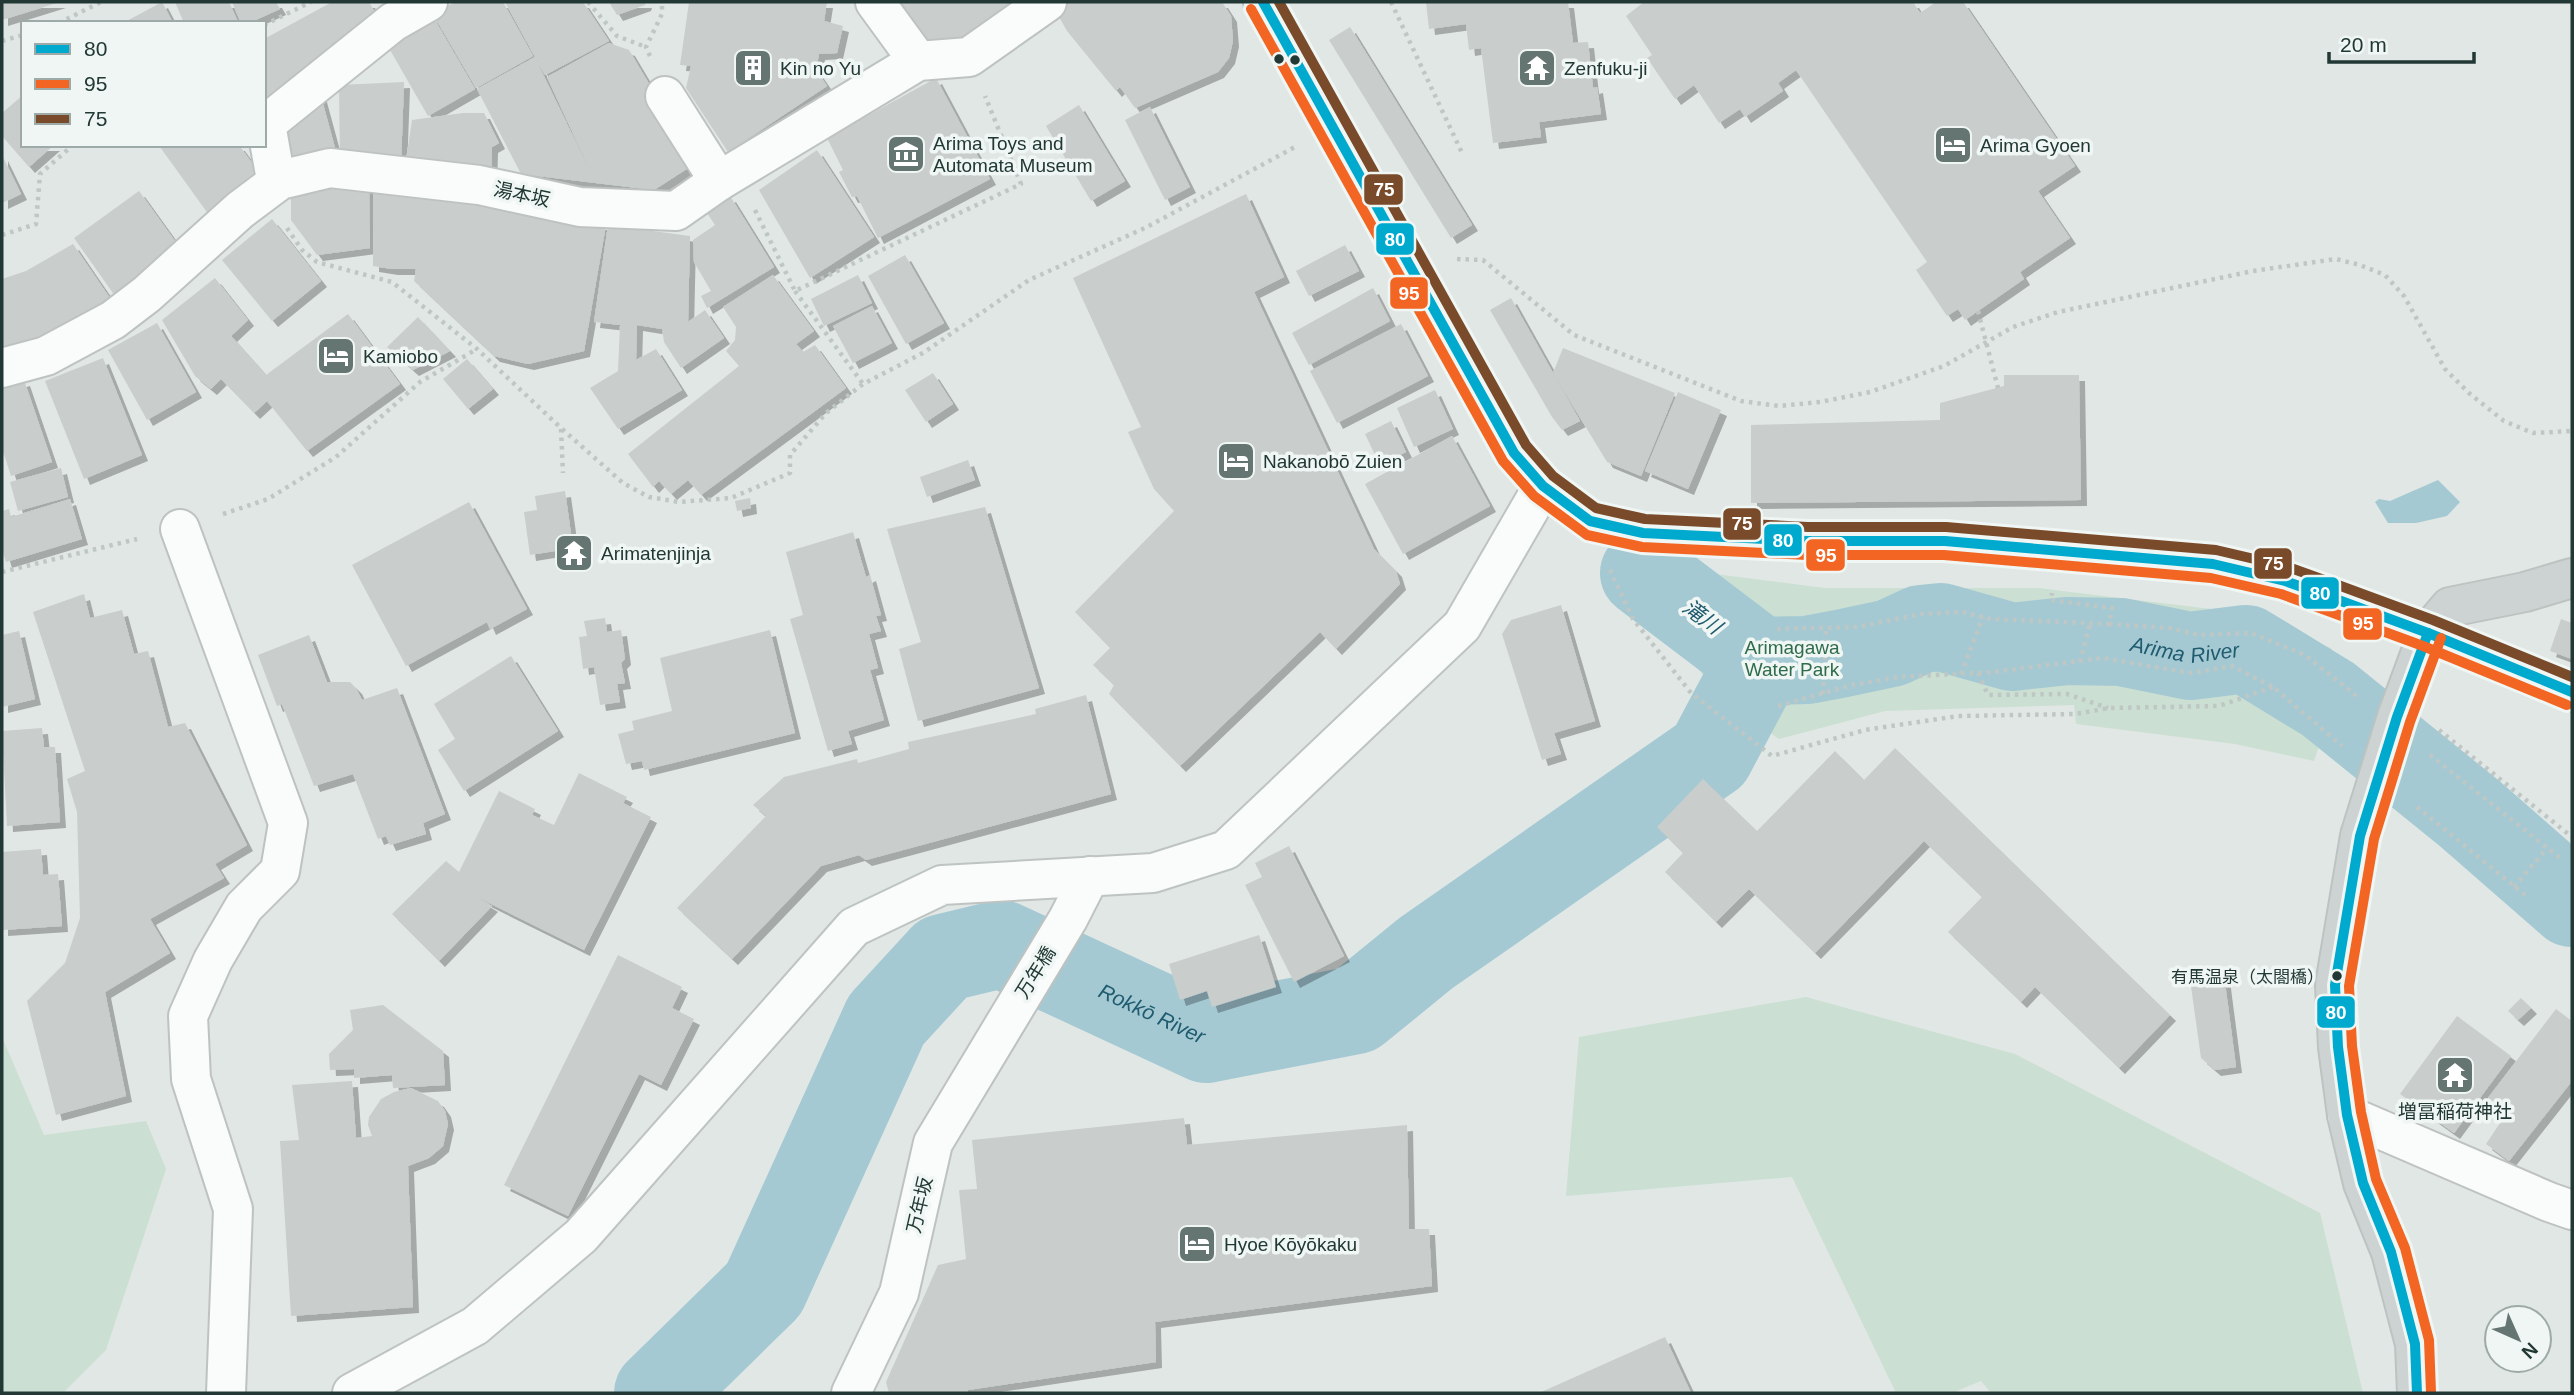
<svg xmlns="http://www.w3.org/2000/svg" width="2574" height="1395" font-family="Helvetica,'Noto Sans JP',sans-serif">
	<defs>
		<filter id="shadow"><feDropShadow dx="6" dy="6" stdDeviation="0" flood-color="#0004"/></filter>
	</defs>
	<rect width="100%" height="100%" fill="#e1e7e5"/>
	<g fill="#cbdfd3">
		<polygon points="1683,570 1825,588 2039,588 2062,591 2236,612 2331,648 2344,672 2314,761 2235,744 2076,724 2074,705 1885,711 1779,739 1715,691 1648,602"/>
		<polygon points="1806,997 2015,1054 2320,1213 2363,1393 1991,1393 1981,1381 1952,1393 1896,1393 1792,1177 1566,1196 1579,1037"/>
		<polygon points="2,1037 44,1135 146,1121 166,1169 106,1350 63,1393 2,1393"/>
	</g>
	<polygon fill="#a4c9d3" points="2438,480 2460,502 2447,516 2416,523 2388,523 2375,502 2379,499 2390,501"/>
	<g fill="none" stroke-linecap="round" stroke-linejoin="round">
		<g stroke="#a4c9d3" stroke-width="88">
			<polyline points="1644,573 1760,661"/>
			<path id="s1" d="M1760,661l47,-1 32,-6 52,-11 30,-14 20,-2 71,20 55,-6 54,1 69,14 56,-7 82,50 141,114 103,90"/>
			<path id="s2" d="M658,1393l106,-104 122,-269 57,-62 58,-14 205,95 150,-29 70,-57 284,-198 50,-94"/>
		</g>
	</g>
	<g fill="#c9cecc" filter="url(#shadow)">
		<polygon points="2,2 60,2 2,20"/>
		<polygon points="162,2 173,23 123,23"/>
		<polygon points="175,2 229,2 238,22 184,23"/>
		<polygon points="232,2 276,2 280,9 249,23 241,23"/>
		<polygon points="332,2 369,2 383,26 264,101 264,39"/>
		<polygon points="455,2 503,2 533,56 476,88 433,14"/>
		<polygon points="505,2 583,2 609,41 545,75 536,60 593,177 547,77 609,43 629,50 696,163 654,190 521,174 477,89 535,57"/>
		<polygon points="609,2 646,2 645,5 617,15"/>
		<polygon points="689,2 827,2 824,21 843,26 837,53 819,54 816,70 827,86 728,152 686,88 691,66 680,65"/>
		<polygon points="893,2 1016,2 954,47 915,35"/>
		<polygon points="1065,2 1222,2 1231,16 1233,41 1229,58 1218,72 1135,108 1120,87 1116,91 1067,31 1054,8"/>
		<polygon points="1426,2 1568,2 1573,43 1588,42 1593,88 1597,87 1601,114 1539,122 1541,137 1493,143 1481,48 1469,50 1466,24 1429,29"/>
		<polygon points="1644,2 1913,2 1920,13 1936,2 1963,2 2075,166 2038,191 2070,238 2020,272 2024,279 1965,320 1958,309 1947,316 1916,270 1927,262 1796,70 1778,83 1783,91 1745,117 1740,109 1719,123 1694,85 1675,99 1647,58 1652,55 1626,16"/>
		<polygon points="432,15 475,89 428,116 386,43"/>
		<polygon points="1350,27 1472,225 1451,238 1329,40"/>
		<polygon points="936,78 990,179 878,238 857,196 852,197 839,172 843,170 827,138"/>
		<polygon points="404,82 401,164 340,164 339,85"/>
		<polygon points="319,89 338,159 284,171 274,123"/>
		<polygon points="23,95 23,145 54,145 29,167 2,136 2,113"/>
		<polygon points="1079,105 1125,181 1091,201 1046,126"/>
		<polygon points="1150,107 1190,187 1165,200 1125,120"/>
		<polygon points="463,113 484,113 499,143 492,147 491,182 405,167 412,120"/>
		<polygon points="162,145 239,145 262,177 209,215 160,147"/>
		<polygon points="817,150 874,237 810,278 759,190"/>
		<polygon points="2,155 21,194 2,203"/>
		<polygon points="369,179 370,248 317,255 291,220 291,188"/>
		<polygon points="373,181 606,225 584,351 528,364 494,356 414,281 416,269 392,269 373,266"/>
		<polygon points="139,191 185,255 120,303 74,238"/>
		<polygon points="1246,194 1284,277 1254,292 1374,549 1396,571 1400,584 1336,649 1320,632 1180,766 1109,694 1114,685 1093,665 1110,648 1075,612 1174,511 1154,489 1128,432 1141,427 1073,278"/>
		<polygon points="730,196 774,267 707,308 701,296 711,291 694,262 693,240 715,225 705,210"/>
		<polygon points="272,219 321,281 272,321 222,260"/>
		<polygon points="608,225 690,236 688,322 705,310 724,338 681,368 664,342 662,329 637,325 636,360 656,349 682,390 618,429 590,388 618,371 620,325 594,322"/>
		<polygon points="73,244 114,304 66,333 2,354 2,279 26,271"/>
		<polygon points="1345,245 1359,271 1309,296 1296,271"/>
		<polygon points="905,255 944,323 906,344 868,276"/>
		<polygon points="773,275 814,331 796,344 803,352 815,345 846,388 701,495 688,480 671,494 659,481 653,487 628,454 739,366 726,351 735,340 736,327 723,307"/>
		<polygon points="858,275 872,303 824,326 811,299"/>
		<polygon points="215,278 248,320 231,336 266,375 348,314 400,384 307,451 267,401 254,413 221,379 211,389 195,376 162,320"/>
		<polygon points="1373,288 1390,321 1309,365 1292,333"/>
		<polygon points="1511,298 1580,421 1562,430 1552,417 1490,310"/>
		<polygon points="872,306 892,343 853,363 833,326"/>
		<polygon points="418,317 450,351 413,370 387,347"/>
		<polygon points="157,323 196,392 147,420 108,350"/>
		<polygon points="1401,324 1428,376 1337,423 1310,371"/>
		<polygon points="1563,348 1675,393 1641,476 1607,462 1553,373"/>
		<polygon points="103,358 142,455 84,479 45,381"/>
		<polygon points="467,359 493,389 468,409 443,379"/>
		<polygon points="933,373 953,404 926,422 905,390"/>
		<polygon points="2004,375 2079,375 2081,500 1751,503 1751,425 1940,420 1940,403 2004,386"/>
		<polygon points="24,380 52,462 11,476 2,448 2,387"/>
		<polygon points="1435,390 1453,429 1414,447 1397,408"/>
		<polygon points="1678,392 1721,410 1688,489 1645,471"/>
		<polygon points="1391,421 1406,452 1380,465 1365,434"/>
		<polygon points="1452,436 1490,506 1403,554 1365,484"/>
		<polygon points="968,460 975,480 927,497 920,477"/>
		<polygon points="61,468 68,497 18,511 10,482"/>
		<polygon points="565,491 573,548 530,555 524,512 537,510 535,496"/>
		<polygon points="750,498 751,508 737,511 735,501"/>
		<polygon points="70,499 82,539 6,562 2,549 2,511 9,509 11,517"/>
		<polygon points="469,502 527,609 490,629 487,622 406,666 352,565"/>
		<polygon points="985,507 1039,688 918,721 899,649 921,642 887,529"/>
		<polygon points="853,532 866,577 870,575 881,615 876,616 881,631 869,634 878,668 870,670 884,720 848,731 852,744 828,751 790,619 803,615 786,552"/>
		<polygon points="84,594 90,618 122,610 134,654 148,651 168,727 185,723 247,845 215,864 224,878 150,919 170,953 105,992 126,1096 56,1115 27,1001 65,963 80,918 77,812 67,779 85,771 33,612"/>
		<polygon points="1561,605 1595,721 1554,733 1561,754 1542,760 1502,634 1511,620"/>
		<polygon points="605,618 607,632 621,630 625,659 621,663 625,683 617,684 620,702 600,705 594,667 583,669 579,637 587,636 584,621"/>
		<polygon points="2561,619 2572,623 2572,659 2550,651"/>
		<polygon points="770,630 795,733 644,770 642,761 626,764 618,734 634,730 632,721 672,711 660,658"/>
		<polygon points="19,631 35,699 2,707 2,635"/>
		<polygon points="309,635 327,682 350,682 356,688 362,700 397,688 445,814 423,823 426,834 390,845 386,836 378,839 353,774 314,786 282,704 277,706 258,655"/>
		<polygon points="511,656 558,731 464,791 438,750 455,739 434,704"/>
		<polygon points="1086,695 1111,794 866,860 859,855 821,866 732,959 677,908 766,816 753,805 784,777 857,759 858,763 909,749 908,742 1036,714 1035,709"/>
		<polygon points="42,728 44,747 55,747 60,822 7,826 2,731"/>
		<polygon points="1895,748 2170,1015 2119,1068 2035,987 2021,1002 1948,932 1982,897 1924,841 1815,953 1749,889 1716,922 1665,872 1683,853 1657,827 1703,779 1757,831 1835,751 1864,780"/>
		<polygon points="579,773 627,797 623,803 651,817 584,950 477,897 492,906 439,961 392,914 446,861 459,872 499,791 535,809 532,815 554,825"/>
		<polygon points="1289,846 1344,956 1294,982 1245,885 1262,877 1255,863"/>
		<polygon points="41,849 43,875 58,874 62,926 2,930 2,852"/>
		<polygon points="1259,935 1276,987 1212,1007 1207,991 1180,1000 1169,964"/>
		<polygon points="618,955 682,987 672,1008 694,1019 661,1085 639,1074 568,1216 504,1185"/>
		<polygon points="2224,975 2236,1067 2215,1070 2201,1058 2190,979"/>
		<polygon points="2521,998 2531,1008 2518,1020 2508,1011"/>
		<polygon points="383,1005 443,1051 445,1085 393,1088 392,1075 354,1078 354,1069 330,1070 329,1054 353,1030 350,1010"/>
		<polygon points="2556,1009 2572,1021 2572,1081 2509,1161 2486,1144 2508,1111 2488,1098"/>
		<polygon points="2457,1016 2511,1056 2454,1133 2400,1094"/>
		<polygon points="352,1081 356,1138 372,1136 368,1125 369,1117 381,1099 394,1092 411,1088 438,1101 445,1111 448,1124 443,1146 429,1158 408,1166 413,1307 291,1316 280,1141 299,1140 292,1085"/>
		<polygon points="1184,1118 1187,1145 1407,1125 1409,1229 1429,1229 1432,1286 1155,1322 1156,1362 968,1390 968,1393 889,1393 886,1382 938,1265 966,1259 959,1190 977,1189 972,1140"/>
		<polygon points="1665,1337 1691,1393 1539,1393"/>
	</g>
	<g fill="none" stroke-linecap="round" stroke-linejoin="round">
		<defs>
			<g id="street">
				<polyline points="875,2 918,61"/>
				<polyline points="665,96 719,181"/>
				<polyline points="280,180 274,169 266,124 393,22 428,2"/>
				<polyline points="2,368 46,356 113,320 147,294 240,210 280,180 330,168 479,185 580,207 676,211 719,181 918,61 969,57 1047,2"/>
				<polyline points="180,529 288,823 280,871 244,907 213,960 188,1016 191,1079 233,1209 226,1393"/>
				<polyline points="2347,1115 2549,1202 2572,1210"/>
				<polyline points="851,1393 899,1293 933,1143 1068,919 1090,876"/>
			</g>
			<g id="secondary">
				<polyline points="1263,2 1514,453 1543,486 1590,521 1643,533 1808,541 1945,541 2213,564 2285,581 2428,633"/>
				<polyline points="352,1393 475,1326 581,1236 854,927 942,885 1153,873 1226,850 1462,626 1543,486"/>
			</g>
			<g id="primary">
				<polyline points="2428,633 2530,676 2572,692"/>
				<polyline points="2397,717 2428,633 2450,607 2525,592 2572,578"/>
				<polyline points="2360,836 2335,985 2338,1047 2347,1115 2363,1183 2391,1252 2415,1344 2417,1393"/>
			</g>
		</defs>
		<use href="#street" stroke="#bec3c2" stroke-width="42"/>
		<use href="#secondary" stroke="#bec4c2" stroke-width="42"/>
		<use href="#primary" stroke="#bcc3c1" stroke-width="42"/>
		<g stroke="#bfc7c5" stroke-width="4.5" stroke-dasharray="3.5 5" stroke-linecap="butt">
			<polyline points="588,2 617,36 646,47"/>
			<polyline points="1391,2 1463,155"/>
			<polyline points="59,23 101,2"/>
			<polyline points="264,25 311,2"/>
			<polyline points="2,41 23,35"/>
			<polyline points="650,56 646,47 662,14 662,2"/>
			<polyline points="755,210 795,291 1021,184 985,96"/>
			<polyline points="287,228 302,250 317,262 392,282 477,349 561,428 623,483 649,497 679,502 731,498 790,473 790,455 826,413 863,384 923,353 1029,280 1145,228 1295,147"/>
			<polyline points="2,235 36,224 40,174 73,145"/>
			<polyline points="1457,259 1483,260 1574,335 1741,401 1779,406 1820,402 1870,392 1944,366 2013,327 2058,312 2253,271 2336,259 2360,265 2385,275 2404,296 2445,369 2470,394 2504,421 2533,433 2572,431"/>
			<polyline points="795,291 863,384"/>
			<polyline points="561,429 563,473"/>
			<polyline points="223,514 268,499 336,457 420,382 477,349"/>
			<polyline points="1610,570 1633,619 1691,693 1772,756 1865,730 1958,716 2075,714 2109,708 2219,706 2273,687"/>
			<polyline points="2,572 137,539"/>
			<polyline points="2109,624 2169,628 2199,635 2251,633 2305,655 2358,697"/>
			<polyline points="1777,629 1857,627 1921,614 1962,612 1991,619 2109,624 2112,608 2051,600 2052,593"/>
			<polyline points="2080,662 2090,623"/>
			<polyline points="1978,673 1988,695 2067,694 2108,708"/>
			<polyline points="1961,674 1983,617"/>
			<polyline points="1823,694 1826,627"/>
			<polyline points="1778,706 1852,685 1898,677 1993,672 2102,658 2191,673 2232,666 2273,687 2342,746"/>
			<polyline points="2439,730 2572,837"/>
			<polyline points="2430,755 2560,858"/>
			<polyline points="2417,807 2525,895"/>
			<polyline points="2514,887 2547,848"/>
		</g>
		<use href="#street" stroke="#fafbfb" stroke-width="38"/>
		<use href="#secondary" stroke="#fafbfb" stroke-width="38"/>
		<use href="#primary" stroke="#cdd3d2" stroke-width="38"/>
		<defs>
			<polyline id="primary-bridge" points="2360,836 2397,717"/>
		</defs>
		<use href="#primary-bridge" stroke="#bcc3c1" stroke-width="42" stroke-linecap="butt"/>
		<polyline stroke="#bfc7c5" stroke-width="4.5" stroke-dasharray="3.5 5" stroke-linecap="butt" points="1978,311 1998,388"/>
		<use href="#primary-bridge" stroke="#cdd3d2" stroke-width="38"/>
		<defs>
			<g id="bus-1">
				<polyline points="1263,2 1514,453 1543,486 1590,521 1643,533 1808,541 1945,541 2213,564 2285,581 2333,598 2428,633 2572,692"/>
				<polyline points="2417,1393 2415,1344 2391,1252 2363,1183 2347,1115 2338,1047 2335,985 2360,836 2397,717 2428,633"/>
			</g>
			<g id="bus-2">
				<polyline points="1251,9 1503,461 1534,496 1587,535 1642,547 1807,555 1944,555 2211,578 2281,594 2328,611 2423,646 2567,705"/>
				<polyline points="2431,1392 2429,1340 2405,1248 2376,1179 2361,1112 2352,1046 2349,986 2374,839 2410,722 2441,638"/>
			</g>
			<polyline id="bus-3" points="1279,2 1526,445 1553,476 1596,508 1645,519 1808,527 1946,527 2216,550 2288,567 2338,585 2433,620 2572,677"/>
		</defs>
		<use href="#bus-1" stroke="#eff6f3" stroke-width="16"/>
		<use href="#bus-2" stroke="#eff6f3" stroke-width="16"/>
		<use href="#bus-3" stroke="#eff6f3" stroke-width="16"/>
		<use href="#bus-1" stroke="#00a9ce" stroke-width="10"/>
		<use href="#bus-2" stroke="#f26522" stroke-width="10"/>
		<use href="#bus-3" stroke="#7a4b2a" stroke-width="10"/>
	</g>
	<defs>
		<symbol id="building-square" viewBox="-11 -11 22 22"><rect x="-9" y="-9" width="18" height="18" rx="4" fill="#647572" stroke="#eff6f3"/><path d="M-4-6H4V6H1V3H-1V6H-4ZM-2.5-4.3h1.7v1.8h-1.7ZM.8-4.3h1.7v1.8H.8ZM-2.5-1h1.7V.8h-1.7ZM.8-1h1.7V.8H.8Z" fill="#fff"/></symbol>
		<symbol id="temple-square" viewBox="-11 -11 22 22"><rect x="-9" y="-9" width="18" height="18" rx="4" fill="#647572" stroke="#eff6f3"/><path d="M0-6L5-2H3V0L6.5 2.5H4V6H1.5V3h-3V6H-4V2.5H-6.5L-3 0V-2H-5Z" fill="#fff"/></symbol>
		<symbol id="hotel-square" viewBox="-11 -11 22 22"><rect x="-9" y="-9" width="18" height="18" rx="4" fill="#647572" stroke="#eff6f3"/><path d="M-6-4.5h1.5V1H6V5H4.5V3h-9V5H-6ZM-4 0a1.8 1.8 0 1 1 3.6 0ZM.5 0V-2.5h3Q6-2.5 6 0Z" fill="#fff"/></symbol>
		<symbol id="museum-square" viewBox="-11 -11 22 22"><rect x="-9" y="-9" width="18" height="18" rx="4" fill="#647572" stroke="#eff6f3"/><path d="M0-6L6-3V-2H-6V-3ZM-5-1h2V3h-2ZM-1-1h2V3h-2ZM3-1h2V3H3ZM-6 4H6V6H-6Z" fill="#fff"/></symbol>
	</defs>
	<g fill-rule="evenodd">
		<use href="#building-square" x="731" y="46" width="44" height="44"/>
		<use href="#temple-square" x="1515" y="46" width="44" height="44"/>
		<use href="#hotel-square" x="1931" y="123" width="44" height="44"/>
		<use href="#museum-square" x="884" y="132" width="44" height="44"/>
		<use href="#hotel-square" x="314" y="334" width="44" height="44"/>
		<use href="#hotel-square" x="1214" y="439" width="44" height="44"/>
		<use href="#temple-square" x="552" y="531" width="44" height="44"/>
		<use href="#temple-square" x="2433" y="1053" width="44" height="44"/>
		<use href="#hotel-square" x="1175" y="1222" width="44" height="44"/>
	</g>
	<g fill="#213834" stroke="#eff6f3" stroke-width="2.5">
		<circle cx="1279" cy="59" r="6"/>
		<circle cx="1295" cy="60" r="6"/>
		<circle cx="2337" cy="976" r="6"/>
	</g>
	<g text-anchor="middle" stroke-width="7" stroke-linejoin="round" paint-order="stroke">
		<g font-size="17" fill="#213834" stroke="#eff6f3" text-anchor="end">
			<text x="2324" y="983">有馬温泉（太閤橋）</text>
		</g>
		<g font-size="19" fill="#213834" stroke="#eff6f3" text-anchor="start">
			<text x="780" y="75">Kin no Yu</text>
			<text x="1564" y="75">Zenfuku-ji</text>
			<text x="933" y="150">Arima Toys and<tspan x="933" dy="22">Automata Museum</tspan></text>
			<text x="1980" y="152">Arima Gyoen</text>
			<text x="363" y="363">Kamiobo</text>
			<text x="1263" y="468">Nakanobō Zuien</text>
			<text x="601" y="560">Arimatenjinja</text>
			<text x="2455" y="1118" text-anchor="middle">増冨稲荷神社</text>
			<text x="1224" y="1251">Hyoe Kōyōkaku</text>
		</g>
		<g font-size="19" fill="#213834" stroke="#eff6f3">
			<text transform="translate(522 194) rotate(12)" y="7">湯本坂</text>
			<text transform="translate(1035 972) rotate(-58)" y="7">万年橋</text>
			<text transform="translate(919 1205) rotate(-77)" y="7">万年坂</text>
		</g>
		<g font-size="19" fill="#2f6c4b" stroke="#eff6f3">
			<text x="1792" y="654">Arimagawa<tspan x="1792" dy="22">Water Park</tspan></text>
		</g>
		<g font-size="21" font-style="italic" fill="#205c6f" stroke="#eff6f3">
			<text transform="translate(1702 617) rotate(37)" y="7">滝川</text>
			<text dy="7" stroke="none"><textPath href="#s1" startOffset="434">Arima River</textPath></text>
			<text dy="7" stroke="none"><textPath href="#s2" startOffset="754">Rokkō River</textPath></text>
		</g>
	</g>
	<g stroke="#eff6f3" stroke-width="2.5">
		<rect x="1363" y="173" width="41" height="33" rx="7" fill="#7a4b2a"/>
		<rect x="1375" y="222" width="40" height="34" rx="7" fill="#00a9ce"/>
		<rect x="1389" y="276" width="40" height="34" rx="7" fill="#f26522"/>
		<rect x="1722" y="507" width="40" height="34" rx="7" fill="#7a4b2a"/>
		<rect x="1763" y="523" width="40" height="34" rx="7" fill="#00a9ce"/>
		<rect x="1805" y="538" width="41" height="34" rx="7" fill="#f26522"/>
		<rect x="2253" y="547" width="40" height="33" rx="7" fill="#7a4b2a"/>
		<rect x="2300" y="576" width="40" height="34" rx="7" fill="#00a9ce"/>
		<rect x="2342" y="607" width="41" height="34" rx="7" fill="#f26522"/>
		<rect x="2316" y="995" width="40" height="34" rx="7" fill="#00a9ce"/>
	</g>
	<g font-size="19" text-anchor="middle" font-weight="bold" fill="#fff">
		<text x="1384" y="196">75</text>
		<text x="1395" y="246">80</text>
		<text x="1409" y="300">95</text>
		<text x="1742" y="530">75</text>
		<text x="1783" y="547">80</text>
		<text x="1826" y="562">95</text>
		<text x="2273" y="570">75</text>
		<text x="2320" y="600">80</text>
		<text x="2363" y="630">95</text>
		<text x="2336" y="1019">80</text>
	</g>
	<rect width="2574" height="1395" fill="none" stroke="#213834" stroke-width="7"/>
	<rect x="21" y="21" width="245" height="126" fill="#eff6f3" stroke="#9daaa7" stroke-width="2"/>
	<rect x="35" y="44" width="35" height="10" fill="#00a9ce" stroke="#9daaa7" stroke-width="2"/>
	<text x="84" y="56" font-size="21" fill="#213834">80</text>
	<rect x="35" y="79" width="35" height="10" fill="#f26522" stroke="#9daaa7" stroke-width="2"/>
	<text x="84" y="91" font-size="21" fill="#213834">95</text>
	<rect x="35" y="114" width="35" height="10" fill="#7a4b2a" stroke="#9daaa7" stroke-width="2"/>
	<text x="84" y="126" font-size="21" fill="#213834">75</text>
	<g transform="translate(2518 1339) rotate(135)"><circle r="33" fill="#eff6f3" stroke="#9daaa7" stroke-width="2"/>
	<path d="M0-5L12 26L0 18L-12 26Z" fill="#647572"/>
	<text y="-10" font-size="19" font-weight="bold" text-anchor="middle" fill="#213834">N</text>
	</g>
	<path d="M2329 52v10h145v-10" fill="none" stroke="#213834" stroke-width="3.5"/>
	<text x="2340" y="52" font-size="21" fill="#213834" stroke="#eff6f3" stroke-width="5" paint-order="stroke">20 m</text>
</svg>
